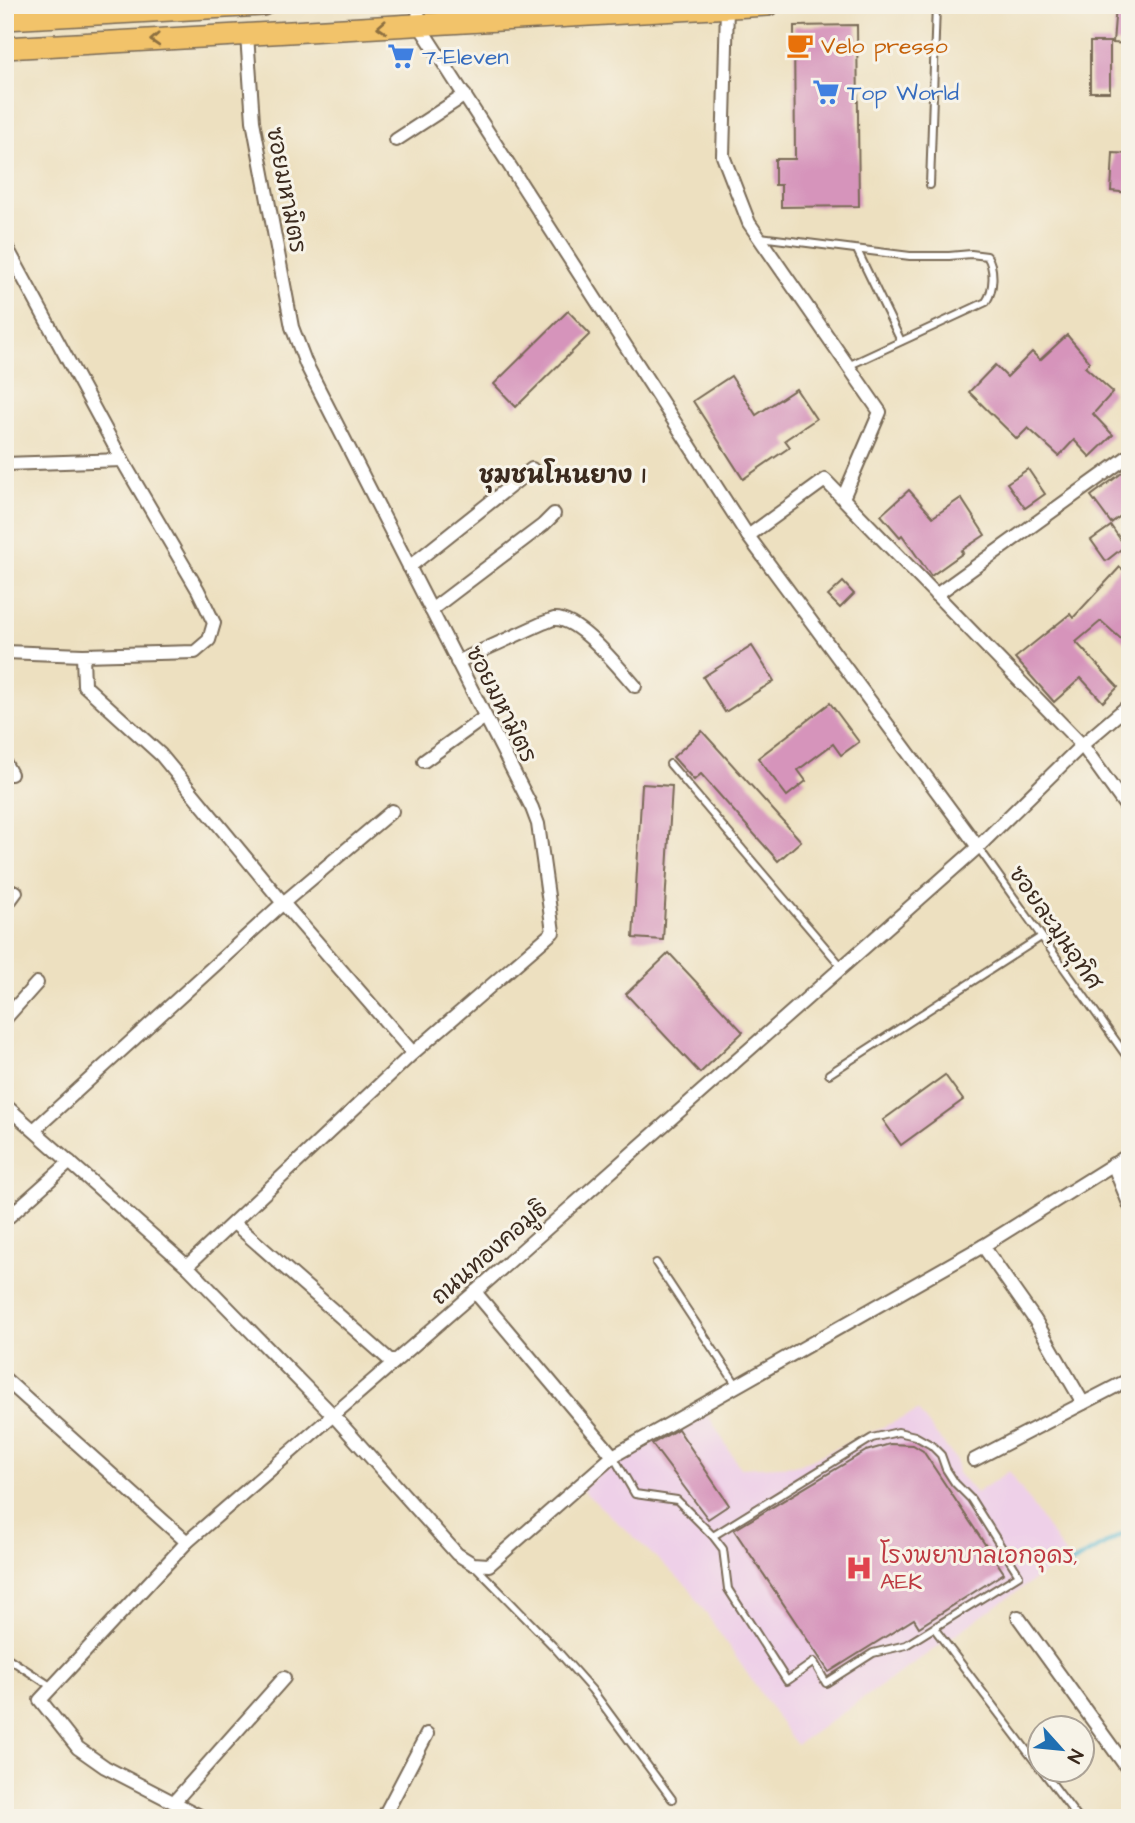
<svg xmlns="http://www.w3.org/2000/svg" width="1135" height="1823" font-family="'Architects Daughter','Playpen Sans Thai',sans-serif">
	<rect width="100%" height="100%" fill="#f7f3e8"/>
	<filter id="ink" filterUnits="userSpaceOnUse"><feTurbulence type="fractalNoise" baseFrequency=".0143" numOctaves="2"/><feDisplacementMap in="SourceGraphic" scale="14" xChannelSelector="R" yChannelSelector="G"/><feConvolveMatrix kernelMatrix="1 2 1 2 8 2 1 2 1" color-interpolation-filters="sRGB"/></filter>
	<filter id="wash" filterUnits="userSpaceOnUse"><feTurbulence type="fractalNoise" baseFrequency=".00686" numOctaves="4" result="noise"/><feDisplacementMap in="SourceGraphic" scale="28" xChannelSelector="R" yChannelSelector="G"/><feGaussianBlur stdDeviation="1.57" result="paint"/><feColorMatrix in="noise" values="0 0 0 0 0 0 0 0 0 0 0 0 0 0 0 0 0 1.4 0 .05"/><feComposite in="paint" operator="in"/></filter>
	<g filter="url(#wash)">
		<rect width="100%" height="100%" fill="#ede0c0"/>
		<polygon fill="#eed0e8" points="705,1410 740,1468 799,1465 918,1411 956,1460 958,1473 976,1493 1009,1471 1067,1557 796,1745 688,1587 581,1489 617,1462"/>
		<g fill="none" stroke-linecap="round" stroke-linejoin="round">
			<polyline stroke="#52b6d0" stroke-width="4.5" points="1063,1568 1130,1530"/>
		</g>
		<g id="blocks">
			<g fill="#d694bb">
				<polygon points="1116,5 1130,5 1130,44 1113,43"/>
				<polygon points="857,25 859,206 781,207 781,185 775,185 775,159 795,159 794,26"/>
				<rect x="1090" y="42" width="20" height="50"/>
				<polygon points="1113,153 1130,154 1130,193 1111,191"/>
				<polygon points="568,311 590,334 516,407 494,384"/>
				<polygon points="1067,335 1090,362 1085,367 1113,392 1093,414 1113,435 1090,457 1074,440 1059,456 1028,428 1017,439 969,392 995,365 1007,377 1032,352 1040,360"/>
				<polygon points="731,376 756,415 796,389 816,419 785,440 790,447 743,479 693,401"/>
				<polygon points="1130,467 1130,509 1111,523 1091,496"/>
				<polygon points="1028,469 1045,494 1025,508 1007,483"/>
				<polygon points="909,490 933,517 961,498 985,535 961,551 963,553 931,576 902,535 900,537 881,515"/>
				<polygon points="1111,526 1125,546 1106,561 1091,540"/>
				<polygon points="1120,567 1130,576 1130,647 1101,621 1076,642 1118,687 1103,702 1081,678 1054,702 1015,658 1070,614 1073,618"/>
				<polygon points="843,582 854,594 840,608 828,596"/>
				<polygon points="752,646 774,681 725,712 703,677"/>
				<polygon points="830,703 859,742 841,755 833,744 798,770 806,781 787,796 758,758"/>
				<polygon points="702,731 801,841 778,861 701,774 694,780 673,757"/>
				<polygon points="642,784 672,786 663,940 633,938"/>
				<polygon points="669,953 743,1032 700,1073 626,994"/>
				<polygon points="945,1075 963,1100 901,1145 883,1120"/>
				<polygon points="678,1429 729,1505 708,1519 652,1444"/>
				<polygon points="890,1444 913,1445 923,1451 1004,1573 919,1627 914,1619 829,1672 734,1530 866,1451"/>
			</g>
		</g>
	</g>
	<g filter="url(#ink)">
		<use href="#blocks" fill-opacity="0" stroke="#796a57" stroke-width="2"/>
		<g fill="none" stroke-linecap="round" stroke-linejoin="round">
			<defs>
				<g id="service">
					<polyline points="930,185 936,5"/>
					<path d="M760,237l150,19h39l22,-2 16,2c8,12 7,34 -1,46l-138,64"/>
					<polyline points="857,250 901,341"/>
					<polyline points="670,764 842,967"/>
					<polyline points="978,847 1130,1061"/>
					<polyline points="829,1074 1041,937"/>
					<polyline points="656,1263 738,1387"/>
					<polyline points="613,1456 635,1494 677,1500 713,1536 723,1549 728,1589 787,1681 814,1662 826,1683 873,1653 906,1645 1019,1575 971,1499 955,1483 946,1469 941,1455 931,1445 915,1436 898,1432 872,1438 713,1536"/>
					<polyline points="475,1566 553,1646 592,1690 672,1799"/>
					<polyline points="934,1628 1040,1768"/>
					<polyline points="5,1656 52,1687"/>
					<polyline points="1042,1770 1078,1818"/>
				</g>
				<g id="minor">
					<polyline points="418,5 419,25 748,536 978,847"/>
					<polyline points="727,8 723,156 749,223 880,412 843,498"/>
					<polyline points="396,140 465,95"/>
					<polyline points="5,244 122,460 198,590 214,623 209,640 195,652 83,655 84,685 161,755 283,903 413,1053"/>
					<polyline points="5,464 122,460"/>
					<polyline points="748,536 825,480 1082,745 1130,812"/>
					<polyline points="409,567 532,469"/>
					<polyline points="936,595 1130,455"/>
					<polyline points="431,610 543,525 554,514"/>
					<polyline points="5,652 83,655"/>
					<path d="M457,662l86,-39c4,-1 7,-3 11,-4 25,-2 65,49 81,67"/>
					<polyline points="424,761 485,717"/>
					<polyline points="5,763 11,774"/>
					<polyline points="5,907 16,892"/>
					<polyline points="5,1019 37,983"/>
					<polyline points="5,1105 187,1266 333,1415 457,1554 473,1564 489,1565 613,1456 983,1246 1130,1154"/>
					<polyline points="34,1130 283,903 392,811"/>
					<polyline points="1113,1164 1130,1206"/>
					<polyline points="5,1220 70,1162"/>
					<polyline points="234,1223 393,1363"/>
					<polyline points="983,1246 1035,1320 1083,1403"/>
					<polyline points="187,1266 413,1053 553,932 538,824 532,808 306,364 292,327 253,121 247,35"/>
					<polyline points="475,1292 613,1456"/>
					<polyline points="5,1379 187,1542"/>
					<polyline points="974,1460 1130,1379"/>
					<polyline points="1018,1617 1130,1772"/>
					<polyline points="174,1802 284,1678"/>
					<polyline points="204,1818 105,1767 78,1748 40,1700 187,1542 475,1292 978,847 1082,745 1130,704"/>
					<polyline points="383,1818 427,1734"/>
				</g>
				<g id="primary">
					<polyline points="5,19 263,5"/>
					<polyline points="5,48 768,5"/>
				</g>
			</defs>
			<use href="#service" stroke="#796a57" stroke-width="10"/>
			<use href="#minor" stroke="#796a57" stroke-width="16"/>
			<use href="#primary" stroke="#796a57" stroke-width="24"/>
			<use href="#service" stroke="#fff" stroke-width="6"/>
			<use href="#minor" stroke="#fff" stroke-width="12"/>
			<use href="#primary" stroke="#f2c36a" stroke-width="21"/>
		</g>
		<defs><path id="oneway-chevron" d="M-2-3.5L2.5 0L-2 3.5" fill="none" stroke-width="1.6" stroke-linecap="round" stroke-linejoin="round" transform="scale(1.75)"/></defs>
		<g stroke="#8d6f40">
			<use href="#oneway-chevron" transform="translate(382 27) rotate(177)"/>
			<use href="#oneway-chevron" transform="translate(155 40) rotate(177)"/>
		</g>
	</g>
	<defs>
		<symbol id="cafe-bare" viewBox="-9 -9 18 18"><path d="M-5.5-4.5H6V0H3Q3 3.5 0 3.5H-2.5Q-5.5 3.5-5.5 0ZM3-3.2v2h1.7v-2ZM-6 4.5H4V6H-6Z" fill="#e8710a" stroke="#f7f3e8" stroke-width="2.5" paint-order="stroke"/></symbol>
		<symbol id="supermarket-bare" viewBox="-9 -9 18 18"><path d="M-6-5.5h2.5l.6 2H6L4.5 2H-2.5L-4.4-4H-6ZM-1.5 3.2a1.3 1.3 0 1 0 .1 0ZM3 3.2a1.3 1.3 0 1 0 .1 0Z" fill="#3f7fe0" stroke="#f7f3e8" stroke-width="2.5" paint-order="stroke"/></symbol>
		<symbol id="hospital-bare" viewBox="-9 -9 18 18"><path d="M-5-5h3v3.5h4V-5h3V5h-3V1.5h-4V5h-3Z" fill="#e0444e" stroke="#f7f3e8" stroke-width="2.5" paint-order="stroke"/></symbol>
	</defs>
	<g fill-rule="evenodd">
		<use href="#cafe-bare" x="781" y="26" width="38" height="38"/>
		<use href="#supermarket-bare" x="382" y="37" width="38" height="38"/>
		<use href="#supermarket-bare" x="807" y="73" width="38" height="38"/>
		<use href="#hospital-bare" x="840" y="1549" width="38" height="38"/>
	</g>
	<g text-anchor="middle" stroke-width="6" stroke-linejoin="round" paint-order="stroke">
		<g font-size="23" fill="#c56008" stroke="#f7f3e8" text-anchor="start">
			<text x="821" y="53">Velo presso</text>
		</g>
		<g font-size="23" fill="#366cbe" stroke="#f7f3e8" text-anchor="start">
			<text x="422" y="64">7-Eleven</text>
			<text x="847" y="100">Top World</text>
		</g>
		<g font-size="23" fill="#3b2a1e" stroke="#f7f3e8">
			<text transform="translate(287 190) rotate(79)" y="8">ซอยมหามิตร</text>
			<text transform="translate(502 704) rotate(63)" y="8">ซอยมหามิตร</text>
			<text transform="translate(1056 927) rotate(55)" y="8">ซอยละมุนอุทิศ</text>
			<text transform="translate(489 1252) rotate(-41)" y="8">ถนนทองคอมูธิ</text>
		</g>
		<g font-size="23" fill="#be3a42" stroke="#f7f3e8" text-anchor="start">
			<text x="880" y="1563">โรงพยาบาลเอกอุดร,<tspan x="880" dy="26">AEK</tspan></text>
		</g>
		<g font-size="24" font-weight="bold" fill="#3b2a1e" stroke="#f7f3e8">
			<text x="562" y="483">ชุมชนโนนยาง 1</text>
		</g>
	</g>
	<rect width="1135" height="1823" fill="none" stroke="#f7f3e8" stroke-width="28"/>
	<g transform="translate(1061 1749) rotate(117)"><circle r="33" fill="#f7f3e8" stroke="#aca397" stroke-width="2"/>
	<path d="M0-5L12 26L0 18L-12 26Z" fill="#1f6fb2"/>
	<text y="-10" font-size="19" font-weight="bold" text-anchor="middle" fill="#3b2a1e">N</text>
	</g>
</svg>
